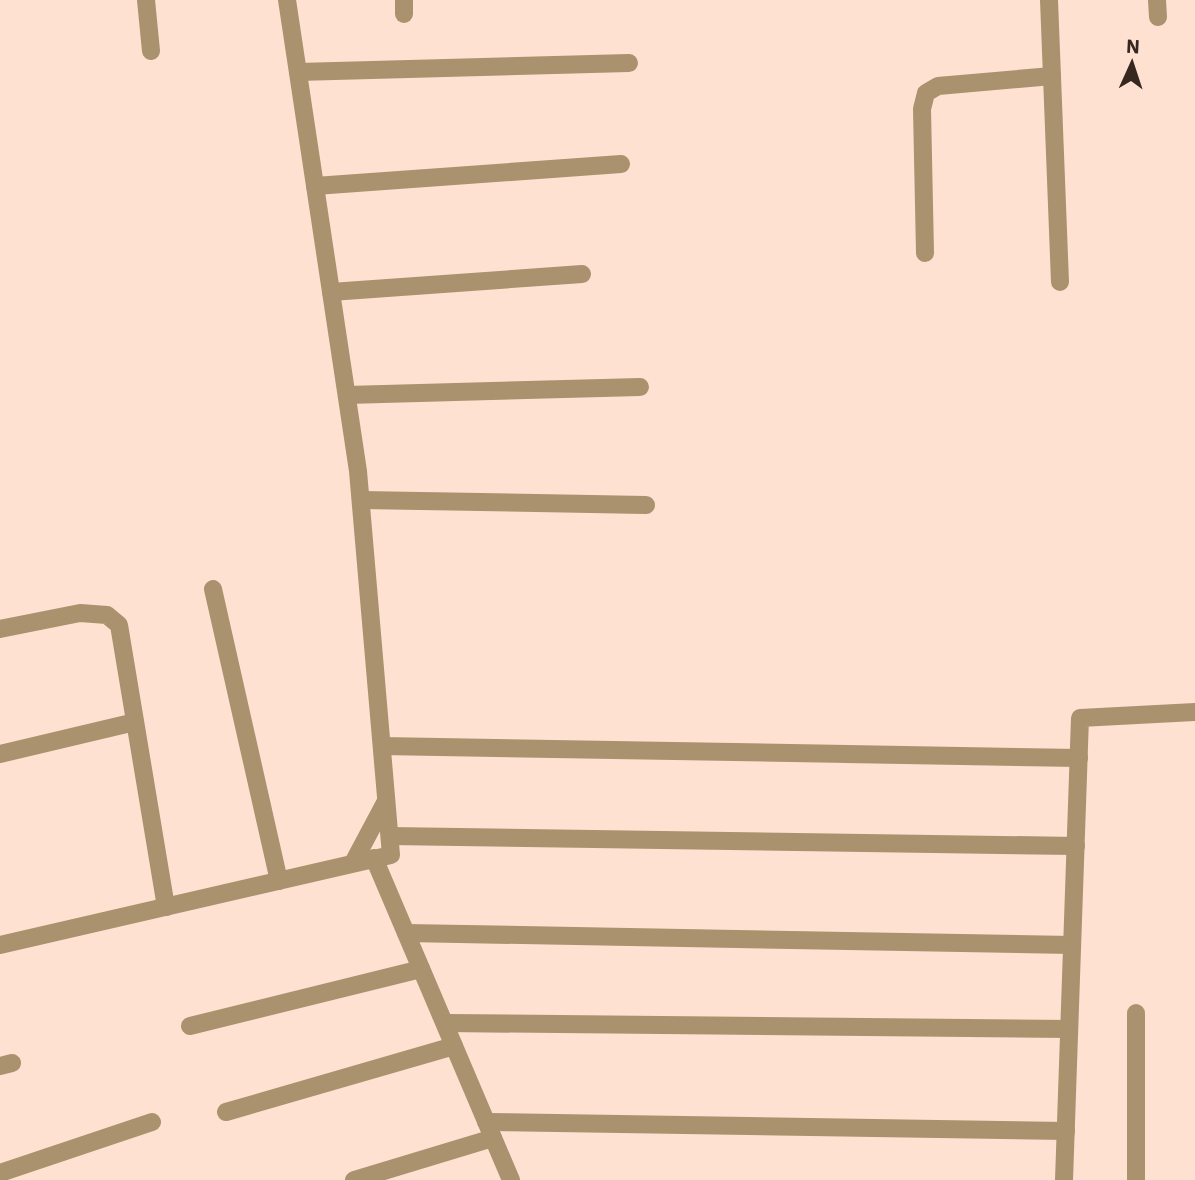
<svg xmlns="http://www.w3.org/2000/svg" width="1195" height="1180" font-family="'IBM Plex Sans',sans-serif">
	<rect width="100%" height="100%" fill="#ffe1d1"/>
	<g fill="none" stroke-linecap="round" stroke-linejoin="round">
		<g stroke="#aa926e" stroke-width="18">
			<polyline points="146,0 151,51"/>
			<polyline points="404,0 404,14"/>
			<polyline points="1049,0 1060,282"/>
			<polyline points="1157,0 1158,17"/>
			<polyline points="298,72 629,63"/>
			<polyline points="315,186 621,164"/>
			<polyline points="925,253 922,109 926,93 938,86 1052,76"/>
			<polyline points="331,292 582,274"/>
			<polyline points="347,395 640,387"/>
			<polyline points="361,500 646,505"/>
			<polyline points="213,589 279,881"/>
			<polyline points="0,629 80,613 107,615 119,625 166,907"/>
			<polyline points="382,746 1079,758"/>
			<polyline points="0,754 135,722"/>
			<polyline points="390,836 1076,846"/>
			<polyline points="374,858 511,1180"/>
			<polyline points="353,863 386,801"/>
			<polyline points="406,933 1072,945"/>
			<polyline points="0,945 391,855 358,471 287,0"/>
			<polyline points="1136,1013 1136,1180"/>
			<polyline points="445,1023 1069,1029"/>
			<polyline points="190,1026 421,969"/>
			<polyline points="0,1066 12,1063"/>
			<polyline points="226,1112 454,1046"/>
			<polyline points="486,1122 1066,1131"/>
			<polyline points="0,1173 152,1122"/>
			<polyline points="354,1180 493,1138"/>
			<polyline points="1064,1180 1080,718 1195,712"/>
		</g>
	</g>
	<g transform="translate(1132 63) rotate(3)" stroke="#ffe1d1" stroke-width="5" paint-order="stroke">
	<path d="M0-5L12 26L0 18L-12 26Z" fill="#362821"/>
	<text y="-10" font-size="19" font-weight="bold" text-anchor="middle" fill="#362821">N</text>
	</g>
</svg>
